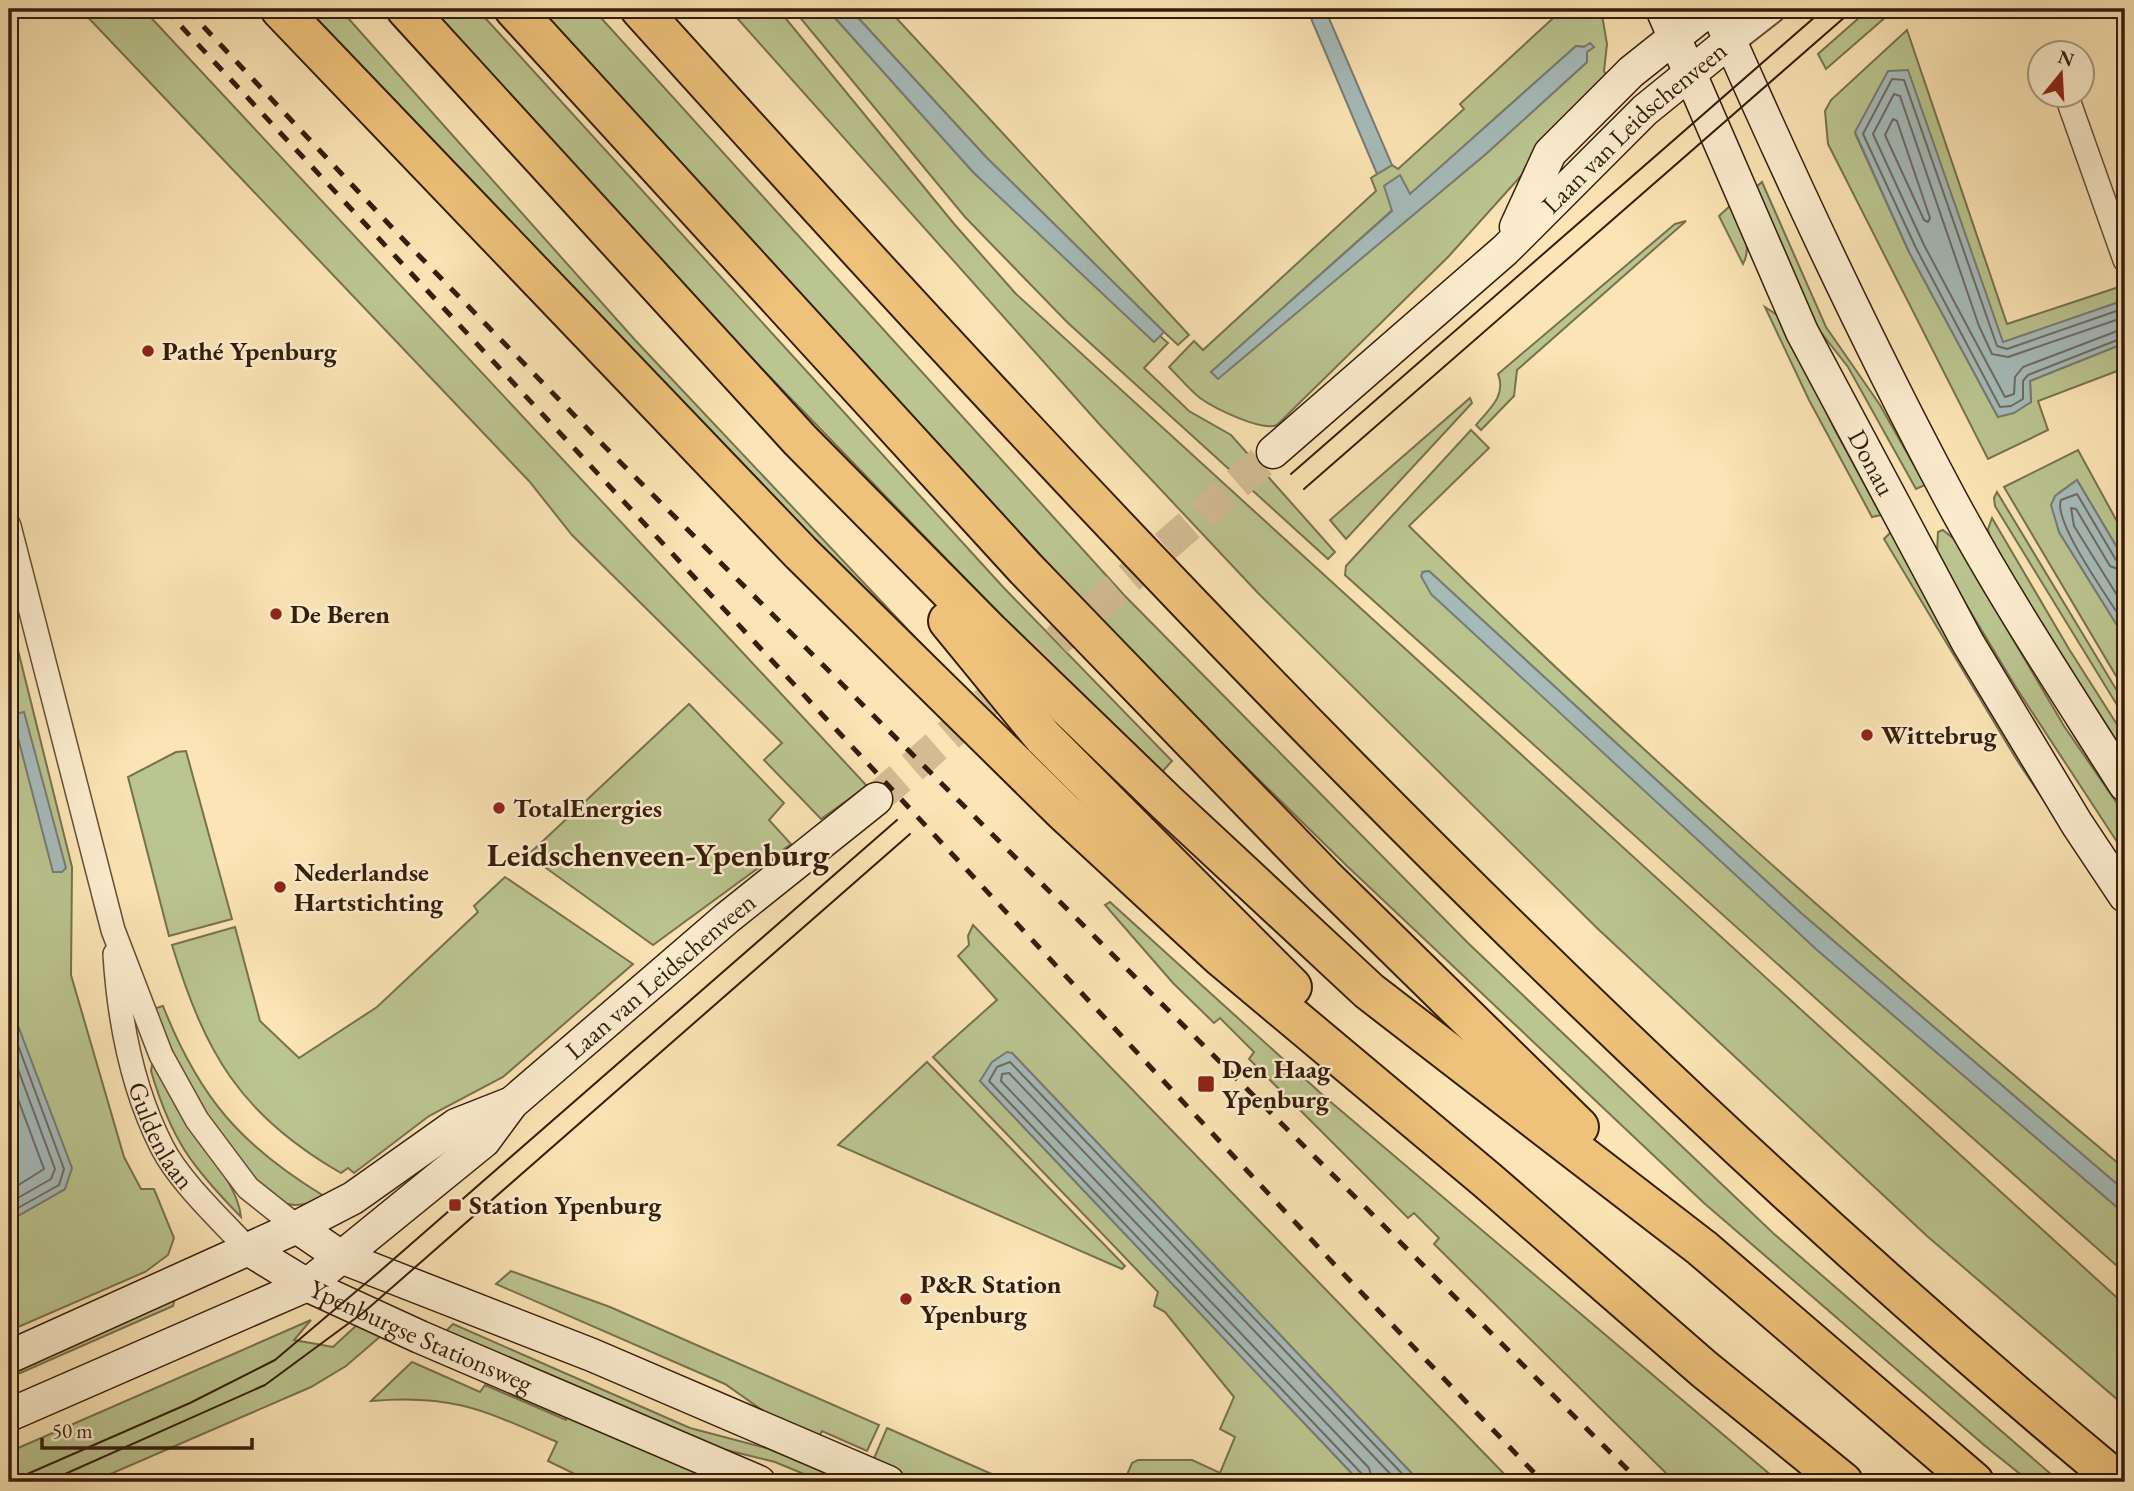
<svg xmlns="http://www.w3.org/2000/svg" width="2134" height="1491" font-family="'EB Garamond',serif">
	<rect width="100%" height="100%" fill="#fbe4b5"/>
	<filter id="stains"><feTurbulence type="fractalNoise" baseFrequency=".00286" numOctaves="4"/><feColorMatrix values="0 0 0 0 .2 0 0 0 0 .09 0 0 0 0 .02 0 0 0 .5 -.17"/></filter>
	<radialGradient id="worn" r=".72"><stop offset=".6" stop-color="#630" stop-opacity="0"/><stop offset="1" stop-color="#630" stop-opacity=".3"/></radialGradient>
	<g fill="#bbc590" stroke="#78714e" stroke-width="2" fill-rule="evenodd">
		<polygon points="80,9 143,9 867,786 821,819 764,760 782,743 572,535 529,481"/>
		<polygon points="289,9 340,9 635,340 979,705 974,711"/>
		<polygon points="433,9 477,9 1003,587 1172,761 1161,773 1022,637 652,255"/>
		<polygon points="538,9 593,9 1124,595 1468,943 1773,1233 2060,1482 2030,1482 1984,1445 1704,1203 1347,866 1137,660"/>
		<polygon points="729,9 778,9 955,225 1016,294 2125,1305 2125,1406 1927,1236 1597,928 1258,593 1101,426"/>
		<polygon points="793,9 827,9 973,172 1154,341 1160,336 1168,343 1144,368 1189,411 1231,435 1335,552 1328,559 1068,323 965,217"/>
		<polygon points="850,9 888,9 1189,335 1178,345 1164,332 986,157"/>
		<path d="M1563,9h38l6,35 -3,27 4,8 -159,177 -172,169c-15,7 -63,-17 -77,-27 -11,-9 -21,-21 -31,-31l25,-26 9,9 173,-159 -5,-13 21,-13 6,4 66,-60 -4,-5zM1576,46l17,1 -6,5v10l-100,91 -269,225 -7,-6z"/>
		<polygon points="1869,9 1895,9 1826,69 1818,54"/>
		<polygon points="1907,30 2007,324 2125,285 2125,300 2003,343 1994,321 1855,133 1909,252 1998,417 2031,402 2030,381 2125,343 2125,368 2038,401 2048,430 1988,459 1828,144 1825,111 1831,100"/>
		<polygon points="1762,182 1826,327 1880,405 1925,485 1916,489 1848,367 1812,321 1755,188"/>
		<path d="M1731,205c8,19 23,39 12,59l-24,-48z"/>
		<path d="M1686,221l-169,149 -3,26 -33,34 -5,-5c12,-15 31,-29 22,-51l177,-150z"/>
		<polygon points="1765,307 1780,317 1835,430 1881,515 1872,517 1809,400"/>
		<polygon points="1470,398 1472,403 1346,539 1330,520"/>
		<path d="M1471,430l18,18 -80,78c228,225 471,437 716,643v22l-324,-278 -372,-342 -6,1 393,377 309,265v59l-273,-242 -507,-456 1,-9z"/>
		<polygon points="2078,450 2125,536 2125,561 2077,480 2059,493 2059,532 2125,638 2125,691 2004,487"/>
		<polygon points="1997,492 2125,704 2125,718 1995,506 1994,498"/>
		<polygon points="1992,518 2069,649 2125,737 2125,758 1991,543 1988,529"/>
		<polygon points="1943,530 1954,539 2064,726 2125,815 2125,854 2017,689 1943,566 1937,553 1938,532"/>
		<polygon points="1891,532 1934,606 2125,904 2125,921 2018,762 1884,539"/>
		<polygon points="9,614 72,867 71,975 124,1157 141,1189 154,1189 174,1238 168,1255 145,1272 9,1331 9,1221 65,1189 14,1016 9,1014"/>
		<polygon points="689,704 784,803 769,820 791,844 653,945 528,855"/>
		<polygon points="186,751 232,919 169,936 128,777 176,752"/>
		<path d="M505,877l128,87 -130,113 -74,39 -75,57 -6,-5 -7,5c-101,-58 -136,-120 -169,-228l63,-18 25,94 39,37 78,-51 101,-95 -4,-6z"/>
		<polygon points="1110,902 1326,1098 1779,1482 1675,1482 1434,1244 1439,1238 1414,1213 1408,1218 1249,1059 1254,1052 1220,1018 1214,1023 1173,983 1105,905"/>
		<polygon points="973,925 1512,1482 1420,1482 1012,1053 980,1081 1360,1482 1124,1482 1132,1463 1138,1460 1192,1460 1220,1473 1235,1437 1220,1429 1234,1397 1165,1312 1154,1306 1158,1292 933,1057 997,1000 958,956 969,945 968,936"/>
		<path d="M163,1006c36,91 77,139 161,190 -13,9 -31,12 -46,5 -30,-16 -97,-118 -112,-151 -5,-13 -9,-27 -13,-41z"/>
		<polygon points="927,1062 1125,1266 1122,1269 838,1145"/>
		<path d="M152,1065l6,2c9,18 18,37 28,54 18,30 51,61 55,96 -50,-51 -70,-78 -90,-146z"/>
		<polygon points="511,1271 610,1307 879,1425 867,1451 822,1431 818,1439 776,1420 725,1384 496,1284"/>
		<polygon points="171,1300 174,1302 173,1306 9,1378 9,1369"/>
		<polygon points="311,1320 294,1340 333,1347 358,1324 382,1335 346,1366 311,1387 92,1482 9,1482 9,1452"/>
		<polygon points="453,1324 690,1428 770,1449 850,1482 823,1482 775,1462 714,1447 445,1332"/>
		<path d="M412,1362l68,30 5,-7 81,35 2,-5 153,67h-130l-43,-21 9,-19c-74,-32 -104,-48 -186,-41z"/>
		<polygon points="887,1428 1003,1479 1001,1482 917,1482 872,1463"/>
	</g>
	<g fill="#a6bbba" stroke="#797c74" stroke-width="2">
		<polygon points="827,9 850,9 986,157 1164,332 1154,342 973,172"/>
		<polygon points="1307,9 1325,9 1392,165 1377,174"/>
		<polygon points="1590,43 1594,47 1587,52 1587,62 1487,153 1218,379 1211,372 1392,211 1384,186 1400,175 1410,194 1576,46 1584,47"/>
		<polygon points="1908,70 2003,342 2125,300 2125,343 2030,381 2031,402 2014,413 1998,417 1909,252 1855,132 1888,71"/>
		<polygon points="2077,480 2125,561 2125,638 2059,532 2051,505 2055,496"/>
		<polygon points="1429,571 1801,913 2125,1191 2125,1214 1816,949 1431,594 1421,576 1423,572"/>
		<polygon points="24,712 66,868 62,872 53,872 12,715"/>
		<polygon points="9,1014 14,1015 72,1168 65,1189 9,1221"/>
		<polygon points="1007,1052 1012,1053 1420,1482 1360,1482 980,1081 992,1062"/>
	</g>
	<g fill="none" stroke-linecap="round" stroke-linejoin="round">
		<g stroke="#6e6c62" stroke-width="2">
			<polygon points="1893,119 1897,121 1930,218 1928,222 1924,220 1885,135"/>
			<polyline points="2125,308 2007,349 1997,346 1904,80 1892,79 1863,134 1916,248 2000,407 2011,406 2023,399 2023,381 2028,375 2125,337"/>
			<polyline points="2125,317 2008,357 1992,354 1979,326 1900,96 1894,94 1873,134 1924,245 2005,397 2014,394 2015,377 2023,367 2125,328"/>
			<path d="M2125,563l-9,-3 -39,-66 -16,6c-9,21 51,103 64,125"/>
			<polyline points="2125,572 2110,566 2076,509 2071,508 2074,526 2125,608"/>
			<polyline points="9,1021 64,1169 59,1185 9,1213"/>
			<polyline points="9,1045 55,1169 51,1179 9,1203"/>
			<polyline points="9,1075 44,1169 9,1191"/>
			<polyline points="1364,1482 1362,1474 989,1081 997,1067 1010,1062 1410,1482"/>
			<polyline points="1373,1482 1369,1468 1001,1081 1002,1074 1009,1073 1398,1482"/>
		</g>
		<polyline stroke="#d3bc93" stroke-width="32" stroke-dasharray="32 16" stroke-linecap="butt" points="876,799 1273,452"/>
		<defs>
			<g id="minor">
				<polyline points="2066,94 2125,260"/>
				<polyline points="9,526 113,930 161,1055 197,1120 248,1188 297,1227"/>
				<path id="s1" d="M115,954c4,65 17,134 47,193 17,34 60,74 86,102"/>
			</g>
			<polyline id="tertiary" points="1730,41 1771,9"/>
			<g id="secondary">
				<path id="s2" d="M1662,9l140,323 166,311 109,181 48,72"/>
				<path d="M1716,9c72,164 148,328 233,487 53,99 116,194 176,289"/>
				<polyline points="1516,227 1550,153 1631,72 1710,9"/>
				<path id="s3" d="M1273,452l232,-202 140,-140 85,-69"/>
				<polyline points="297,1227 341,1257 592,1355 888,1482"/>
				<path id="s4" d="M248,1249l59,36 113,52 339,145"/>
				<polyline points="9,1357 297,1227 353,1198 456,1125 512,1103"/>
				<path id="s5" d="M9,1415l298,-130 177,-144 28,-38 215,-185 149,-119"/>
			</g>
			<g id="motorway">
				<polyline points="280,9 801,553 1063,811 1222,958 1487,1180 1704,1369 1843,1482"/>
				<polyline points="406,9 800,440 990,632 1167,803 1369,991 1702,1248 1974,1482"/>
				<polyline points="514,9 1026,569 1324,877 1579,1127"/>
				<path d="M640,9c466,517 942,1026 1479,1473"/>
				<polyline points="948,621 1043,737 1292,987"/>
			</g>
		</defs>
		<use href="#minor" stroke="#664f36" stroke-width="26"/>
		<use href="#tertiary" stroke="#664f36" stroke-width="32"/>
		<use href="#secondary" stroke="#351d0b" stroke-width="35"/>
		<use href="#motorway" stroke="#351d0b" stroke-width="42"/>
		<use href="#minor" stroke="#fcedcf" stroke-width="23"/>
		<use href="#tertiary" stroke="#fcedcf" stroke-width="28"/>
		<use href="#secondary" stroke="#fcedcf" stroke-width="32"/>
		<use href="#motorway" stroke="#eec27a" stroke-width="38"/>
		<g stroke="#351d0b" stroke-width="2">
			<polyline points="1291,474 1824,9"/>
			<polyline points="1304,489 1854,9"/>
			<polyline points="9,1482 190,1403 275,1360 379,1272 897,820"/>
			<polyline points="47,1482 265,1385 364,1312 910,834"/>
		</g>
		<g stroke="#351d0b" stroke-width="5" stroke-dasharray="12 12" stroke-linecap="butt">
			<polyline points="165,9 1334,1264 1543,1482"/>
			<polyline points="187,9 398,234 611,453 1640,1482"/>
		</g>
	</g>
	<g fill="#8f2418" stroke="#fcedcf" stroke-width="2.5">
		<circle cx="148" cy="351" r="7"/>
		<circle cx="276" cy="614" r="7"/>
		<circle cx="1867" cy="735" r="7"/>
		<circle cx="499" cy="808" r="7"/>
		<circle cx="280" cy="887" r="7"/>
		<rect x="1197" y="1075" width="18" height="18" rx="3.5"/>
		<rect x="448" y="1198" width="14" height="14" rx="3.5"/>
		<circle cx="906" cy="1299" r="7"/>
	</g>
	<g text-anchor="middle" stroke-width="5" stroke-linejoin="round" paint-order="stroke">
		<g font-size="26" fill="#351d0b" stroke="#fcedcf">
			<text dy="9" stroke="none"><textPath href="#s3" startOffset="486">Laan van Leidschenveen</textPath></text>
			<text dy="9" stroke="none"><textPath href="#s2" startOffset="500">Donau</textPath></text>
			<text dy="9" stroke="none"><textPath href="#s5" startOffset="796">Laan van Leidschenveen</textPath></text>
			<text dy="9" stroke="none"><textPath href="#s1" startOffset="189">Guldenlaan</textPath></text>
			<text dy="9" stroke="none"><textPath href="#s4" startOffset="194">Ypenburgse Stationsweg</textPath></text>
		</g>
		<g font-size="26" font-weight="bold" fill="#351d0b" stroke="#fcedcf" text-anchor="start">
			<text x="162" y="360">Pathé Ypenburg</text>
			<text x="290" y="623">De Beren</text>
			<text x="1881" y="744">Wittebrug</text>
			<text x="513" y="817">TotalEnergies</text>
			<text x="294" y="881">Nederlandse<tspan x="294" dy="30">Hartstichting</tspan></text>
			<text x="1222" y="1078">Den Haag<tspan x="1222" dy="30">Ypenburg</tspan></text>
			<text x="469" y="1214">Station Ypenburg</text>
			<text x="920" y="1293">P&amp;R Station<tspan x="920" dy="30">Ypenburg</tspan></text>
		</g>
		<g font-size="33" font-weight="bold" fill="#351d0b" stroke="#fcedcf">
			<text x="658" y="866">Leidschenveen-Ypenburg</text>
		</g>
	</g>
	<rect width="2134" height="1491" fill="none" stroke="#fbe4b5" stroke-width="35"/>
	<rect x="10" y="10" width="2113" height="1470" fill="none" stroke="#351d0b" stroke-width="3.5"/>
	<rect x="18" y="18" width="2099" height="1456" fill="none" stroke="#351d0b" stroke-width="2"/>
	<g transform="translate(2061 74) rotate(18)"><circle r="33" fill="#fcedcf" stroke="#ac9a81" stroke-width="2"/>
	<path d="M0-5L12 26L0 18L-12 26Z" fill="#8f2418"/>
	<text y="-10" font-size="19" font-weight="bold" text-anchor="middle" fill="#351d0b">N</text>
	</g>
	<path d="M42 1438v10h210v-10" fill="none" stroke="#351d0b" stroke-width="3.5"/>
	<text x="52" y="1438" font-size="21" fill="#351d0b" stroke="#fcedcf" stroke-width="5" paint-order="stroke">50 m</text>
	<rect width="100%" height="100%" filter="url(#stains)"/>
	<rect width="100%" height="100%" fill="url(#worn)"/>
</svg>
